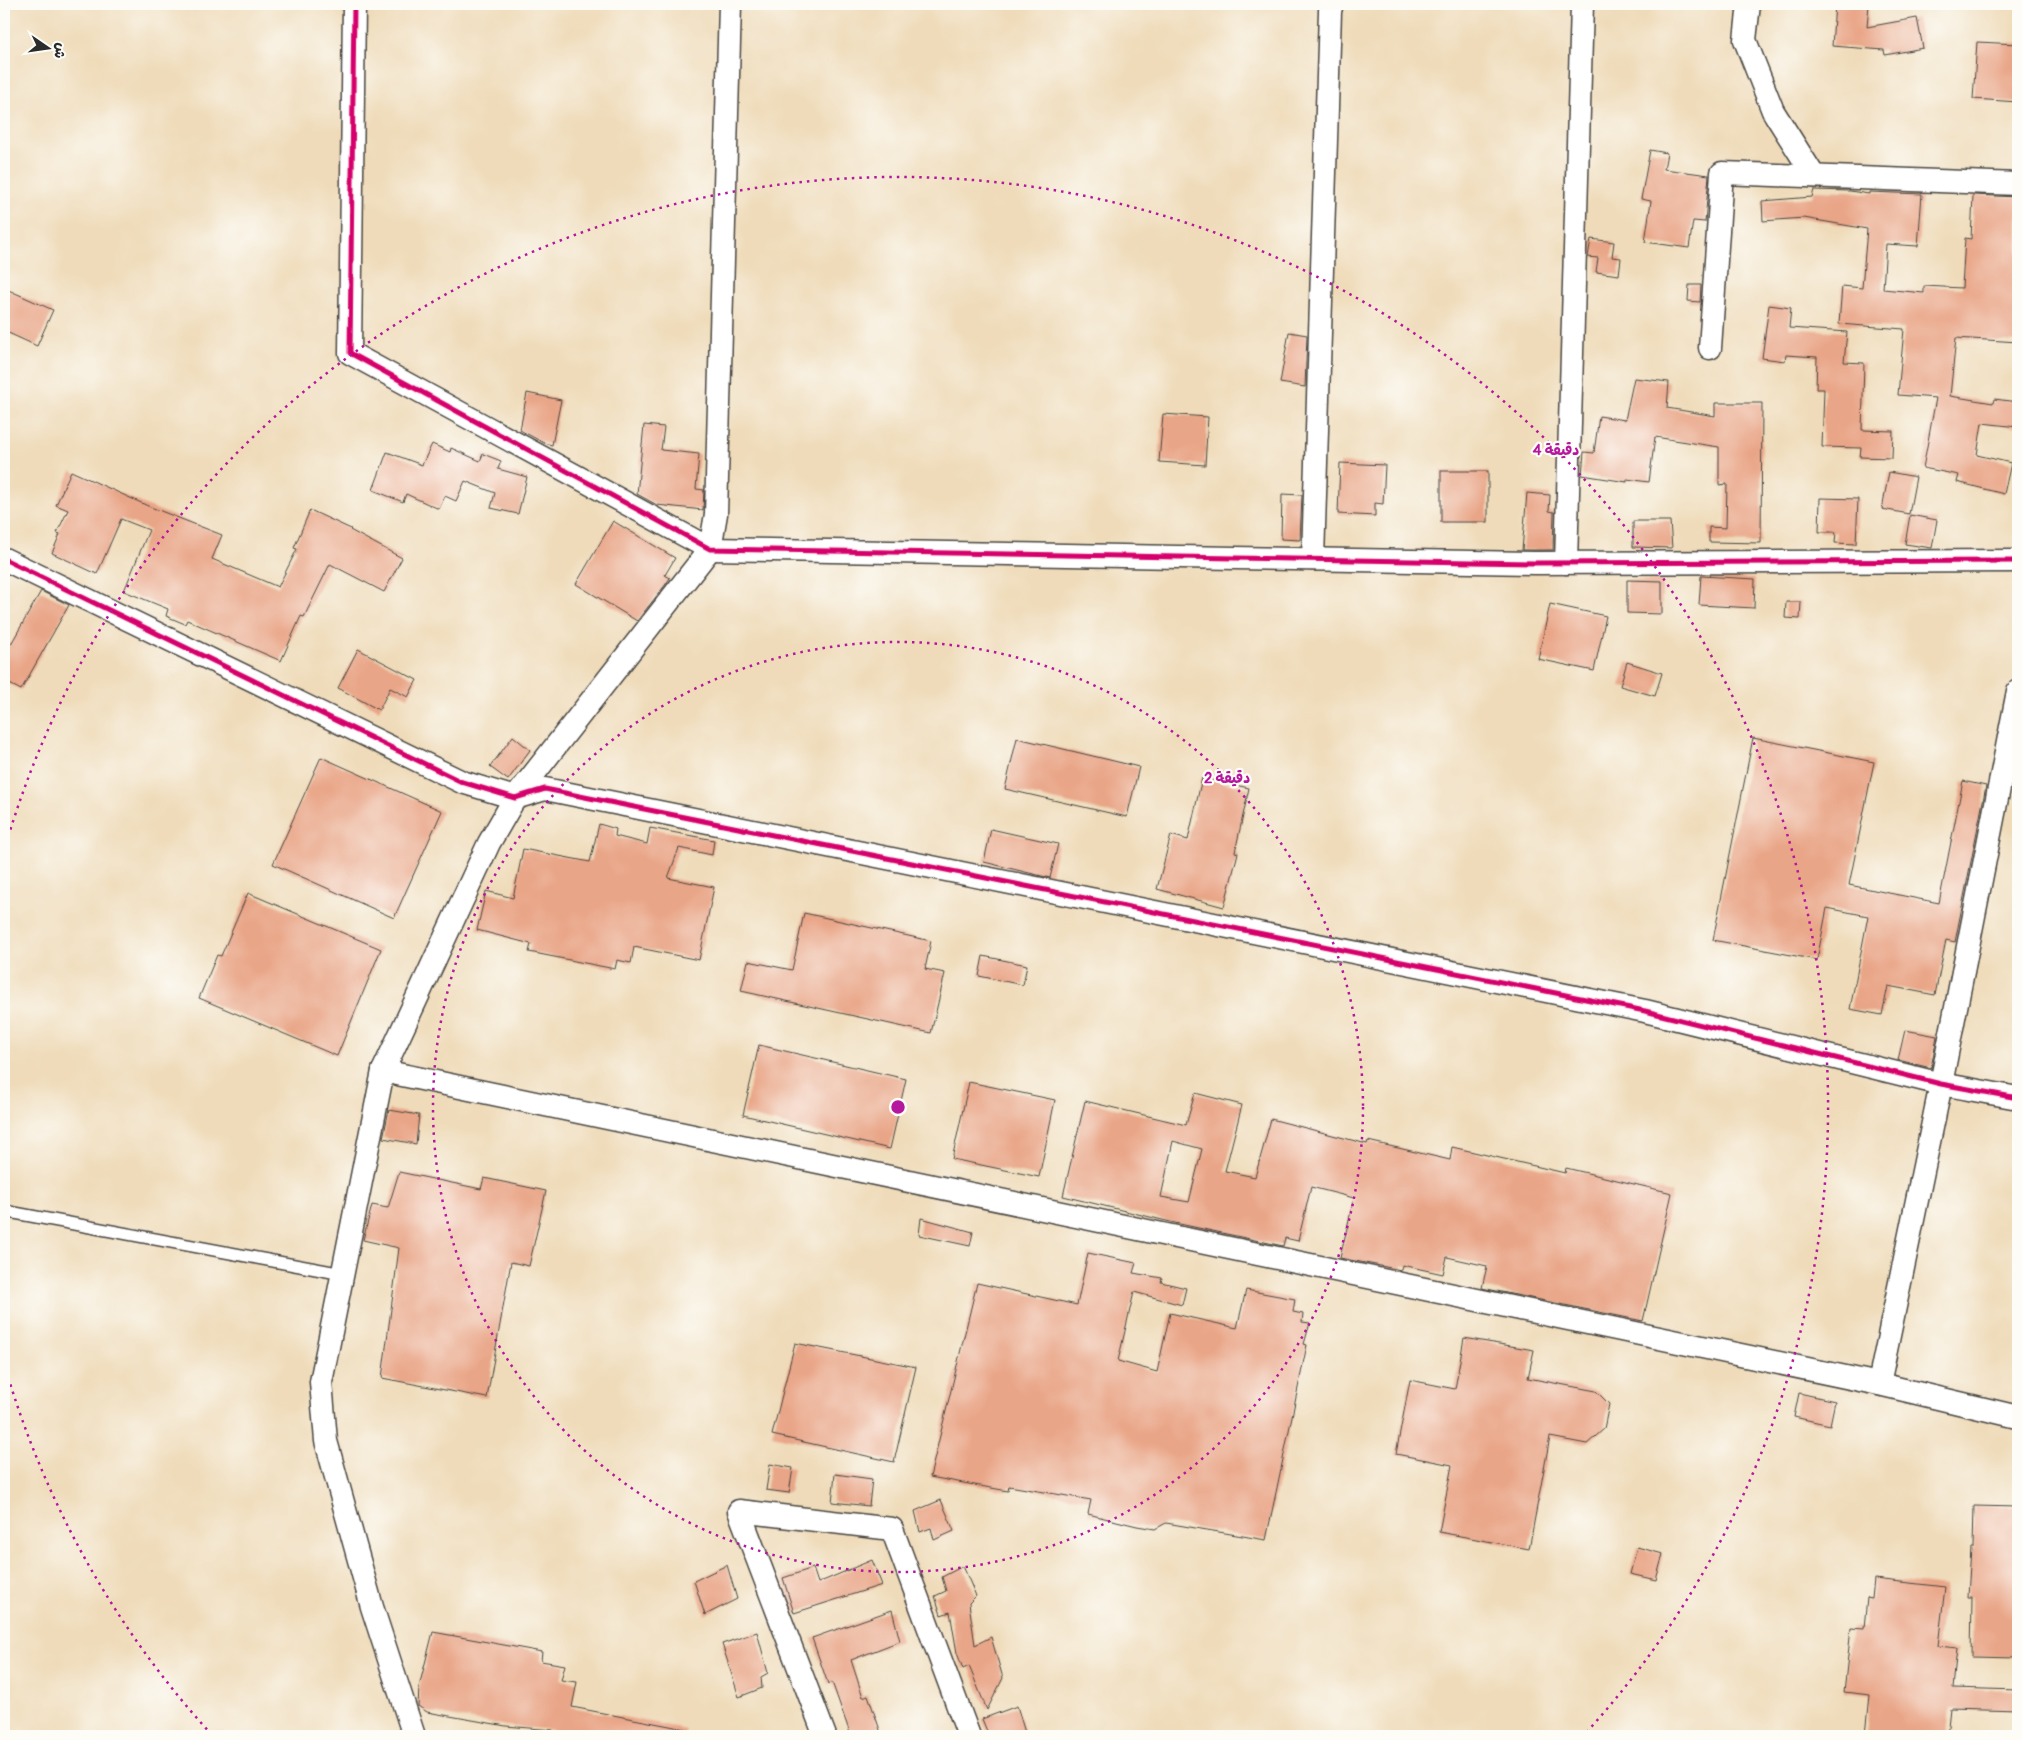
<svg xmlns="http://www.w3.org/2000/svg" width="2022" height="1740" font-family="Pangolin,'Playpen Sans Arabic',sans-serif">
	<rect width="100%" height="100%" fill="#fdfcf7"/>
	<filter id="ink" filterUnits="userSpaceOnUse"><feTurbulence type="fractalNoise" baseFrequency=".02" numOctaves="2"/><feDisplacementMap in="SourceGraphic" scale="10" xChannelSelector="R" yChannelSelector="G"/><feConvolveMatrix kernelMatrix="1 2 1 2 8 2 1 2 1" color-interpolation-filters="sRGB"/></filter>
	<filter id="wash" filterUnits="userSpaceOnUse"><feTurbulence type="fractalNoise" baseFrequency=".0096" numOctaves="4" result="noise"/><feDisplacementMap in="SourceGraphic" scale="20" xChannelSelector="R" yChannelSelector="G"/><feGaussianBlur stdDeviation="1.12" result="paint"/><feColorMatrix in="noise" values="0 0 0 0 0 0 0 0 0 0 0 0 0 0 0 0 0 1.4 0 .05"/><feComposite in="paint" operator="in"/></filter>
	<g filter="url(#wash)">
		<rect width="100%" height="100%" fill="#efdbba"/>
		<g id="blocks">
			<g fill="#e9a587" fill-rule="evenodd">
				<polygon points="1835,4 1869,4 1867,27 1917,18 1923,48 1885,55 1884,50 1832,46"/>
				<polygon points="1977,42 2018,44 2018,102 1973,99"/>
				<polygon points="1650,150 1667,153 1664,169 1709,175 1705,222 1693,221 1689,248 1645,242 1651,201 1641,199"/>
				<polygon points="1814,190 1850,191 1869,194 1869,192 1922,194 1918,246 1886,244 1883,289 1924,293 1924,286 1962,288 1965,238 1971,239 1973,195 2018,197 2018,342 1956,338 1950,396 1993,403 1994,399 2018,402 2018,427 1982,423 1977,455 2011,463 2004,494 1957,482 1959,475 1923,468 1936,398 1898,395 1904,329 1839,324 1842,286 1862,288 1867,229 1804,218 1763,221 1762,201 1812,197"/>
				<polygon points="1591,239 1614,242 1612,257 1621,258 1619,275 1596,272 1598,258 1588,257"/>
				<polygon points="1689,285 1701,285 1700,302 1688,301"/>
				<polygon points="4,288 53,310 37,346 4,331"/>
				<polygon points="1769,305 1791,308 1789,328 1847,332 1844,362 1864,363 1862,430 1893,431 1892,458 1860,457 1861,448 1822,447 1824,389 1816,389 1817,357 1786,355 1785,361 1762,358"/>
				<polygon points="1289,332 1307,335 1305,387 1280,383"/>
				<polygon points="1634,378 1669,382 1667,408 1715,416 1715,403 1762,403 1761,543 1709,542 1709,527 1726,528 1727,484 1719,485 1719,447 1655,437 1649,482 1627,479 1627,482 1582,475 1584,452 1594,453 1599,416 1625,420"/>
				<polygon points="527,393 561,400 552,445 544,443 520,430"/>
				<polygon points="1163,414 1208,417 1205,465 1159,462"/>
				<polygon points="644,425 664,427 661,450 699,454 696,489 704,490 703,510 657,505 637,494"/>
				<polygon points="432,444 450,452 451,448 480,461 483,454 501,461 498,469 527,477 518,514 491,508 495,493 465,481 456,501 445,496 439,509 406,494 403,502 373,490 387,452 422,465"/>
				<polygon points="1340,463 1385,465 1383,504 1375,503 1375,516 1338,514"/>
				<polygon points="71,471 148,506 222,535 212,559 278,587 297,549 294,548 310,510 351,529 350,530 402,558 384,592 330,564 304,617 301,616 281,661 187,620 185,624 166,616 168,609 124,591 149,530 121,519 97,574 52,553 60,534 57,533 68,510 56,505"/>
				<rect x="1441" y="471" width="47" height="51"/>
				<polygon points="1889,472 1916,477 1909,514 1882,509"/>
				<polygon points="1527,493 1550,495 1549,511 1554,512 1553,550 1522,550"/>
				<polygon points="1282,494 1302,495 1300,540 1281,539"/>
				<polygon points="1820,498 1858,499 1856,544 1835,543 1836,532 1819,532"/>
				<polygon points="1910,515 1937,520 1932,548 1905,544"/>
				<polygon points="613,521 675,558 665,575 670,578 666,584 637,621 576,584"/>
				<polygon points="1633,521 1670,521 1672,548 1633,547"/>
				<polygon points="1701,576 1755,579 1754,608 1699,605"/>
				<polygon points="1627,580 1662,581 1662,614 1627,613"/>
				<polygon points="41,591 69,605 21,690 4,681 4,640 11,644"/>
				<polygon points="1786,602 1801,602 1800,619 1785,618"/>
				<polygon points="1550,604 1606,616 1594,671 1538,659"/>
				<polygon points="358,649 417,680 408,697 390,688 379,710 338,688"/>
				<polygon points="1627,662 1662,673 1655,696 1620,686"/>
				<polygon points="513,736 530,750 508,780 490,767"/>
				<polygon points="1017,738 1139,767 1127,817 1005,789"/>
				<polygon points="1753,738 1874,762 1849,885 1939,903 1963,781 1986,786 1955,942 1946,940 1935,995 1888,986 1882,1015 1850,1009 1868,916 1827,908 1817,960 1713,940"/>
				<polygon points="321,757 442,811 394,918 273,864"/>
				<polygon points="1202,778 1249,788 1235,852 1238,853 1224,907 1157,889 1171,835 1188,840"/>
				<polygon points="599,824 616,829 615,836 647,844 650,828 714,840 712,855 679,848 668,878 714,887 699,960 634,947 631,963 617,960 615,969 529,952 531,944 477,930 486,891 513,898 523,849 590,862"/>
				<polygon points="991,829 1058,844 1050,878 984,862"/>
				<polygon points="248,893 381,949 337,1056 199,998 217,955 221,956"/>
				<polygon points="804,913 931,941 925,969 945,973 931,1033 741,991 748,961 792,970"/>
				<polygon points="983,956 1027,965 1023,985 979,976"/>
				<polygon points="1905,1030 1937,1036 1931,1068 1898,1060"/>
				<polygon points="759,1045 906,1079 890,1149 743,1115"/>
				<polygon points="969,1082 1055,1100 1039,1177 952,1159"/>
				<path d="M1195,1093l47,12 -17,66 30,6 16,-58 96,25 1,-3 82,19 2,-13 113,26 1,-5 106,25 -29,128 -161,-33 5,-22 -40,-9 -4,17 -41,-9 -1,5 -61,-12 14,-60 -43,-11 -13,54 -13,-3 -2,8 -108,-23 -112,-27 22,-95 101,24zM1173,1141l29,8 -13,53 -28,-5z"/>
				<polygon points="389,1110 419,1115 416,1144 383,1138"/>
				<polygon points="399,1172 481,1189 484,1178 546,1191 529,1266 511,1262 487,1398 382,1378 399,1248 363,1240 372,1205 388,1208"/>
				<polygon points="921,1218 973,1232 970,1246 919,1235"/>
				<polygon points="1088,1253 1136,1263 1133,1273 1162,1278 1161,1282 1186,1288 1182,1305 1134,1292 1118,1361 1157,1372 1170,1313 1237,1328 1246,1290 1295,1299 1293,1312 1303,1314 1302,1322 1310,1323 1304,1344 1307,1345 1266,1540 1166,1523 1155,1529 1137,1526 1088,1514 1091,1500 1009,1486 1008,1491 930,1477 977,1283 1077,1305"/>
				<polygon points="1464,1338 1534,1350 1528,1378 1596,1391 1609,1404 1604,1429 1587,1444 1550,1437 1529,1549 1439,1532 1452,1465 1396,1454 1410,1380 1455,1389"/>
				<polygon points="795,1343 916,1367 894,1462 772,1435"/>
				<polygon points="1799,1393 1835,1401 1830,1425 1794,1417"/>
				<polygon points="770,1464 793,1468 789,1493 766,1490"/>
				<polygon points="835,1474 872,1479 869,1506 832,1502"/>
				<polygon points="941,1500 954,1531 934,1540 931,1528 920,1532 915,1511"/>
				<polygon points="1974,1506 2018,1507 2018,1657 1971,1656 1972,1597 1968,1597 1971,1548 1973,1548"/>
				<polygon points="1637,1547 1663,1554 1656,1580 1630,1574"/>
				<polygon points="872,1560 882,1585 794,1613 783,1578 813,1568 818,1583"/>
				<polygon points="727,1565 737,1599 705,1615 694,1581"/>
				<polygon points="963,1566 976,1596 969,1603 975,1645 991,1637 1003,1678 987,1710 969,1666 963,1669 957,1653 950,1612 941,1615 935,1596 946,1591 942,1577"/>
				<polygon points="1874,1579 1945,1587 1938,1646 1957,1648 1953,1688 2018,1690 2018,1710 1950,1708 1947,1736 1886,1736 1866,1734 1870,1695 1844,1692 1851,1628 1864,1629 1867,1598 1872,1599"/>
				<polygon points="892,1610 900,1641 851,1660 863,1697 868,1695 882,1736 851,1736 832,1682 828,1684 812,1638"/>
				<polygon points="433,1632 542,1652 541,1661 565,1665 561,1680 577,1682 572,1707 685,1729 685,1736 552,1736 553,1730 506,1726 427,1712 418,1706 419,1687"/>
				<polygon points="757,1632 768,1673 761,1677 762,1688 739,1697 722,1644"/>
				<polygon points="1017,1706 1026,1736 989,1736 982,1719"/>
			</g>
		</g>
	</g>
	<g filter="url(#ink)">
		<use href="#blocks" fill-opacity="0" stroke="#484540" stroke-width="1"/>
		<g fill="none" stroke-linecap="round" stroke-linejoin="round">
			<defs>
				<polyline id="lane" points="4,1211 343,1274"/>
				<g id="street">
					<polyline points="354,4 350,353 710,549 1535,563 2018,561"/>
					<polyline points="1749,4 1745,40 1773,111 1814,176"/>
					<polyline points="1710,348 1722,173 2018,184"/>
					<polyline points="4,559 462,782 515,798 545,789 1645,1011 1941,1084 2018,1098"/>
					<polyline points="1313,559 1330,11 1332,4"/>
					<polyline points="1566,563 1582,4"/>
					<polyline points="383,1071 1879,1384 2018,1417"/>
					<polyline points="1879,1384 1941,1084 2018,691"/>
					<polyline points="414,1736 372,1607 326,1441 321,1382 383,1071 489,843 515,798 710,549 716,514 730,4"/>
					<polyline points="825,1736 739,1511 892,1529 969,1736"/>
				</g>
			</defs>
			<use href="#lane" stroke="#484540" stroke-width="14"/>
			<use href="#street" stroke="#484540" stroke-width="25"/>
			<use href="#lane" stroke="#fff" stroke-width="11"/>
			<use href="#street" stroke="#fff" stroke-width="22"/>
			<defs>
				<g id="cycleway">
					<polyline points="354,4 350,353 710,549 1535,563 2018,561"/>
					<polyline points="4,559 462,782 515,798 545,789 1645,1011 1941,1084 2018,1098"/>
				</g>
			</defs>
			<use href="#cycleway" stroke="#fdfcf7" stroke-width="8"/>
			<use href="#cycleway" stroke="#d6006c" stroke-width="5"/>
		</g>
	</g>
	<g fill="none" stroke="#b5179e" stroke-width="2.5" stroke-dasharray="2.5 5">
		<circle cx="898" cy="1107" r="465"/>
		<path d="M212 1735A930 930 0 0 1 4 1363M4 851A930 930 0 1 1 1584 1735"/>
	</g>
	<circle cx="898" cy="1107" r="8" fill="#b5179e" stroke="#fdfcf7" stroke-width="2.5"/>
	<g font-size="15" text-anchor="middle" font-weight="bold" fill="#b5179e" stroke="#fdfcf7" stroke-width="4.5" stroke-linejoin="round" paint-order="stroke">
		<text x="1556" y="455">4 دقيقة</text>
		<text x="1227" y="783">2 دقيقة</text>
	</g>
	<rect width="2022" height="1740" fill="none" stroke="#fdfcf7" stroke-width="20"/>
	<g transform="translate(48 48) rotate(103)" stroke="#fdfcf7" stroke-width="4" paint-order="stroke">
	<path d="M0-4L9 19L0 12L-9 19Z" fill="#2b2b2b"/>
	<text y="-8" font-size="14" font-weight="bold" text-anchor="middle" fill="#2b2b2b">ش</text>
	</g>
</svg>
